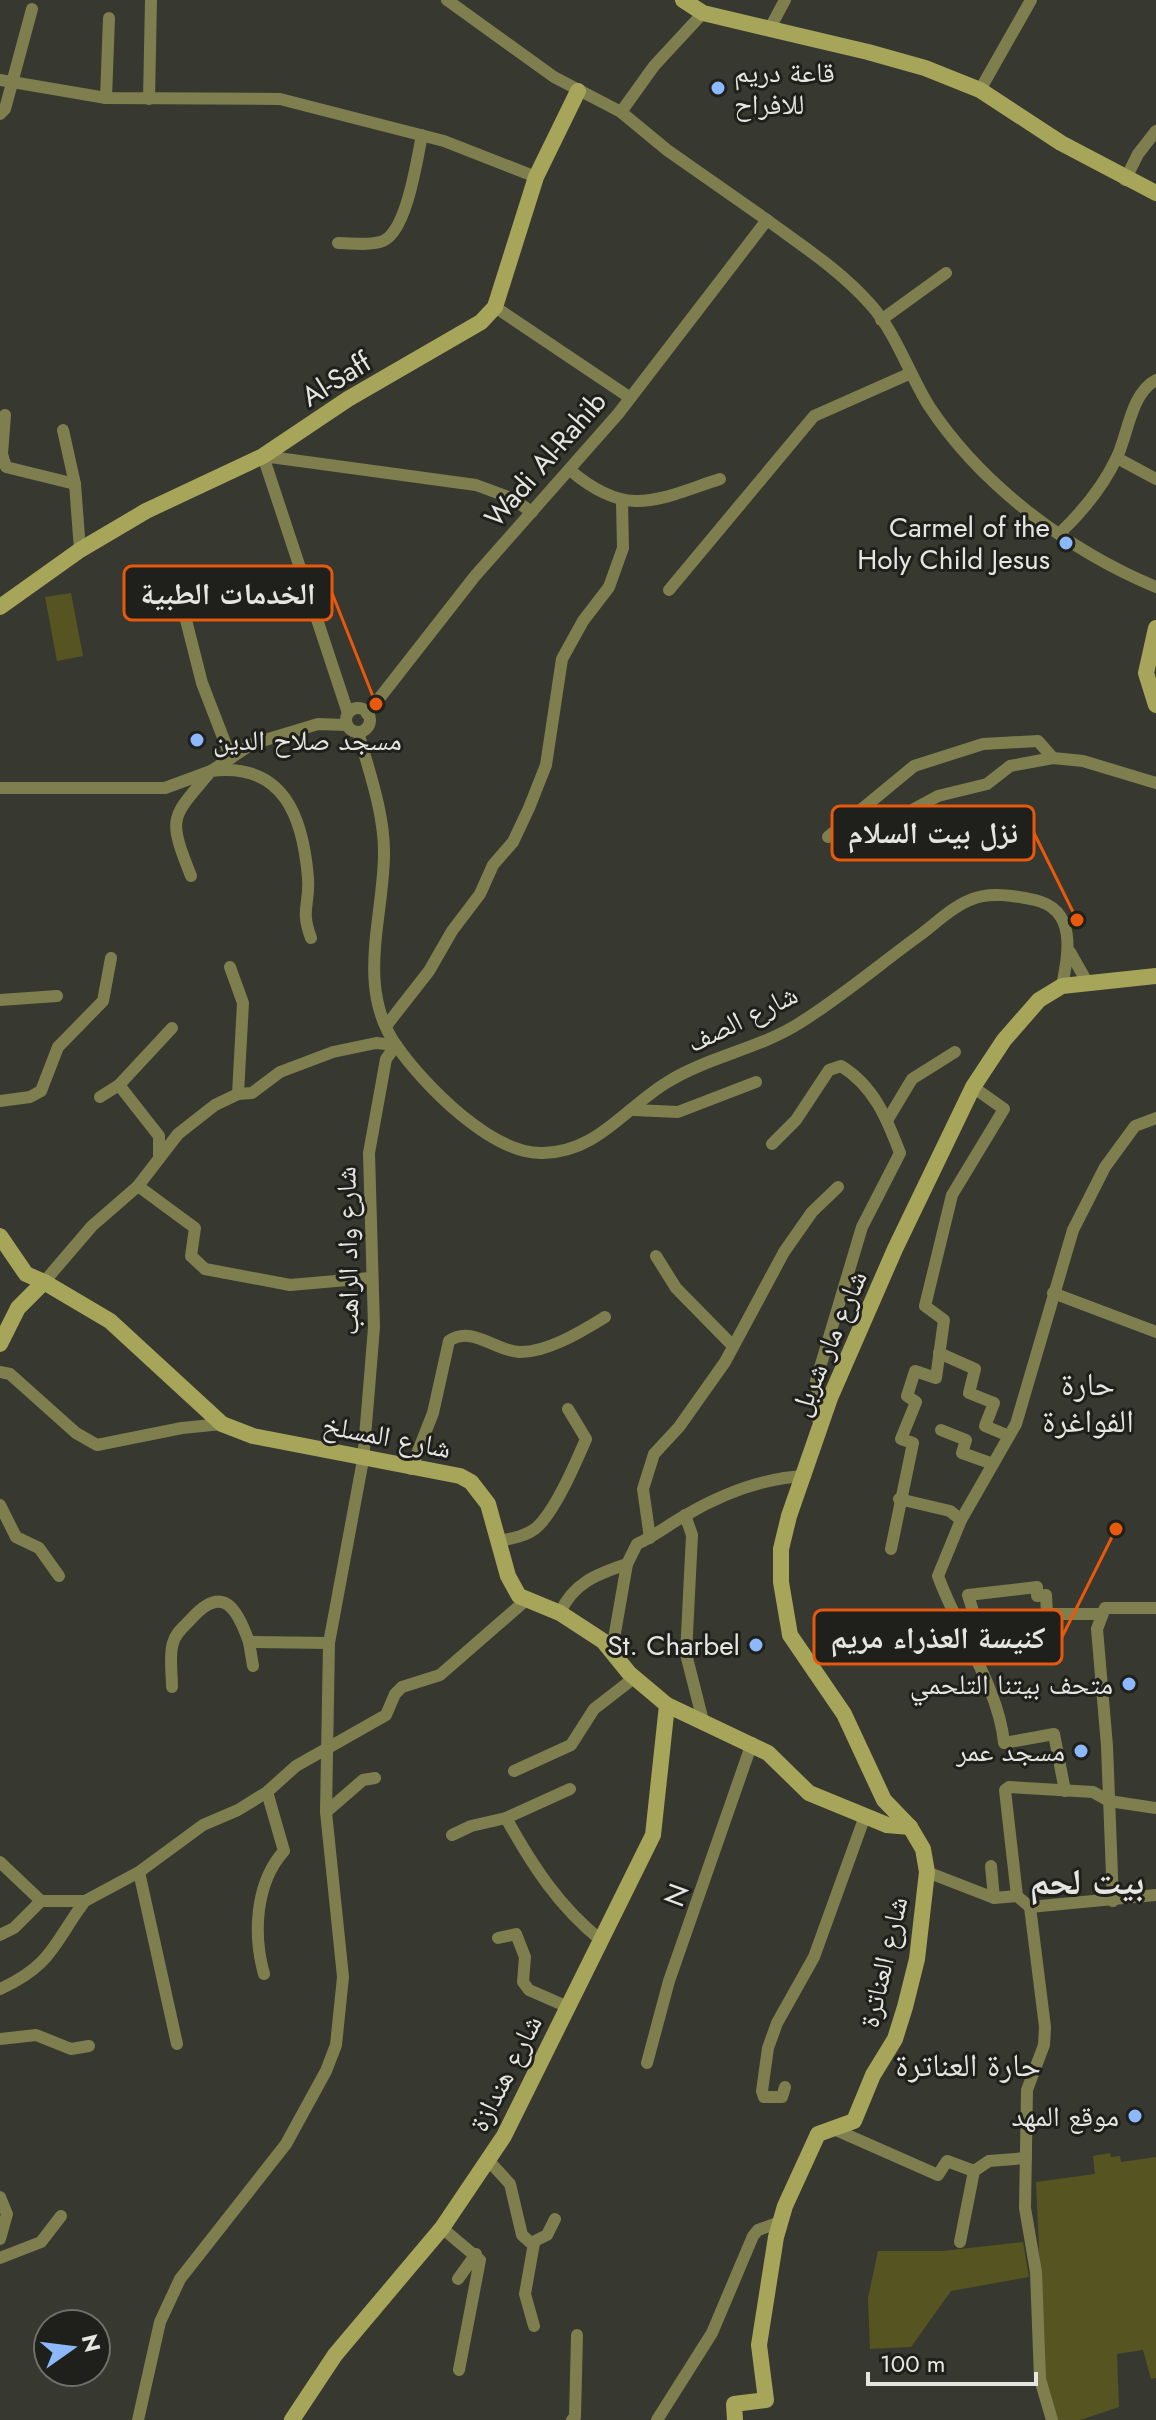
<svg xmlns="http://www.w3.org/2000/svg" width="1156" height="2420" font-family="Jost,'Noto Naskh Arabic',sans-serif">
	<rect width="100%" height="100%" fill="#37382f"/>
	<g fill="#565522">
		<polygon points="71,593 83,656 57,661 45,597"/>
		<polygon points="1110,2153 1111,2157 1120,2156 1121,2162 1156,2157 1156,2378 1151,2379 1143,2350 1117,2354 1119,2407 1080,2420 1055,2420 1045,2381 1036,2182 1095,2174 1093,2156"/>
		<polygon points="1023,2242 1029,2277 951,2291 911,2347 870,2349 868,2298 878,2251 943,2251"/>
	</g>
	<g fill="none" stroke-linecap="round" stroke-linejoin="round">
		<g stroke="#7e7e4f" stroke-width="12">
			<polyline points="770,28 785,0"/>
			<polyline points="0,80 106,98 280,99 444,141 536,177"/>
			<polyline points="980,90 1031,0"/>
			<polyline points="106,98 109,18"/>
			<polyline points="149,99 151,0"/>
			<polyline points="621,112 654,66 703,13"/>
			<polyline points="0,114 5,109 32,9"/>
			<polyline points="1125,180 1138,154 1156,131"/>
			<path d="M767,220c37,27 74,51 104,85 25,28 38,69 58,101 52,79 140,145 227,181"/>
			<path d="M338,243c13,0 32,3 45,-2 24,-10 34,-82 39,-106"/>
			<polyline points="495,307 629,397"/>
			<polyline points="881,320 946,273"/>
			<polyline points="5,415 2,454 6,467 75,484"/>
			<polyline points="63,430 75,484 80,550"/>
			<polyline points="1117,458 1156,479"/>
			<path d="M571,471c57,48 85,29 149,8"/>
			<path d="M1060,533c22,-21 44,-48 57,-76 11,-23 14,-64 39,-77"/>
			<polyline points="669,590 814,416 911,373"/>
			<polyline points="186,620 202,683 231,758"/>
			<circle cx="358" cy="720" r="12"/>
			<polyline points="348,713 263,456 476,485 511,498 532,512"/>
			<polyline points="367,714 475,576 618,414 767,220 667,150 621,112 554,77 447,0"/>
			<path d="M358,732c11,39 27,83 26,124 -1,63 -28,132 12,189 27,39 96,110 147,108 54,-1 81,-44 123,-70 41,-26 92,-34 132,-59 42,-26 82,-60 122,-89 16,-12 32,-28 50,-35 19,-9 46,-4 65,0 43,10 33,55 27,86"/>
			<polyline points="0,788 165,788 211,771 252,744 318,724 347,725"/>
			<polyline points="914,809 938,796 987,784 1010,766 1053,758"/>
			<polyline points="828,837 914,766 983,744 1038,741 1053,758 1083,761 1156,783"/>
			<path d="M191,876c-24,-61 -20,-57 20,-105 73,-9 92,46 97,107 2,27 -8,31 3,60"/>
			<polyline points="1070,952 1087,982"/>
			<polyline points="230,967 243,1003 238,1094"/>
			<polyline points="0,1000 57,996"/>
			<polyline points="386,1026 429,971 452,931 480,894 493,865 513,842 529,808 546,765 562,659 583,621 609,587 623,548 622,502"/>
			<polyline points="119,1085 159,1136 159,1156"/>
			<polyline points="100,1097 119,1085 172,1028"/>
			<polyline points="0,1101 30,1097 41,1091 58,1047 103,1001 111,958"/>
			<polyline points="634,1110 678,1112 756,1082"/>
			<polyline points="888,1119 912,1079 955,1052"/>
			<path d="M772,1144l24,-24 33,-50 12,-4c33,20 46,53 59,87l-38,74 -46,154 4,27 -3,10"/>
			<polyline points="138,1186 195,1228 191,1256 205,1269 290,1285 370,1278"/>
			<polyline points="656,1256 676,1288 733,1346"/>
			<polyline points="44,1282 92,1226 138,1186 178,1134 215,1105 238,1094 252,1093 280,1072 333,1052 376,1043 396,1045"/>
			<polyline points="1053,1293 1156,1332"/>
			<polyline points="939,1353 975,1369 969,1393 994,1403 985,1426 1009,1436"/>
			<polyline points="0,1372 10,1374 76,1433 97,1445 182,1428 222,1424"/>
			<polyline points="941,1430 966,1440 962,1453 993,1464"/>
			<path d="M411,1469l22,-56 16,-72c23,-16 46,10 70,11 28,1 63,-21 86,-35"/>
			<polyline points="899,1499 950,1511 961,1520"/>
			<polyline points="0,1505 16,1537 39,1548 59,1576"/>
			<polyline points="685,1515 692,1535 686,1654 703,1721"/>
			<polyline points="650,1538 643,1489 654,1454 679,1427 725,1362 784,1252 812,1212 838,1187"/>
			<path d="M500,1541c13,-3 26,-5 36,-13 19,-16 40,-66 50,-89l-18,-30"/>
			<polyline points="891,1549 913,1443 901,1439 916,1402 907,1396 915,1371 936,1378 944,1320 925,1306 952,1195 1004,1109 973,1087"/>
			<polyline points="973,1611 968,1595 1037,1587 1037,1596 1046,1595 1047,1614 1102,1614"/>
			<path d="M560,1613c13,-30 37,-39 67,-49l10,-20c18,-8 32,-20 49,-29 36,-21 77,-37 119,-39"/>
			<polyline points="249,1642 253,1666"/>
			<polyline points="612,1650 627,1564"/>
			<path d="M172,1687c0,-13 -3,-32 1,-44 2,-10 12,-17 19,-25 31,-34 45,-10 57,24l80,1"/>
			<polyline points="514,1771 571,1745 594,1709 634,1678"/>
			<path d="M1065,1791l-11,-57 -50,9c-5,-55 -47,-114 -66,-167l23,-56 55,-96 57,-194 32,-63 30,-41 21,-8"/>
			<polyline points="326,1812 363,1780 375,1778"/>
			<path d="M506,1818c26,47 53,89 96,123"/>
			<polyline points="452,1835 471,1826 506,1818 570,1789"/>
			<polyline points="0,1862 41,1901 85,1901 139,1872 203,1825 238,1810 267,1792 296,1766 386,1715 395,1694 402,1687 440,1675 525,1601"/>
			<polyline points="991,1866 994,1898"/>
			<polyline points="139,1872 177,2044"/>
			<polyline points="927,1872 994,1898 1017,1896 1030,1907 1156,1895"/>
			<polyline points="1017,1896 1005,1790 1009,1787 1093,1792 1109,1801 1156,1808"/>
			<polyline points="1113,1901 1107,1746 1097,1629 1105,1608 1156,1608"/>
			<polyline points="1030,1907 1045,2027 1044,2045 1027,2090 1025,2208 1036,2272 1040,2379 1052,2420"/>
			<polyline points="0,1935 14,1928 41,1901"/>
			<polyline points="498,1938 516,1934 525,1957 523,1982 529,1990 568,2007"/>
			<path d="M264,1974c-11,-39 -9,-91 20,-123l-17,-59"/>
			<path d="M0,1989c53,-24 54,-47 85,-88"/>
			<polyline points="0,2039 36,2035 71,2049 89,2046"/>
			<polyline points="647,2063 669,1981 752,1743"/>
			<polyline points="785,2087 782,2097 764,2097 762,2091 768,2048 777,2023 814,1957 865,1816"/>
			<polyline points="836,2130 938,2175 947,2161 974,2171"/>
			<polyline points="488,2160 510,2184 522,2235 531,2243 547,2235 555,2219"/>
			<polyline points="0,2197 7,2214 0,2239"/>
			<polyline points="442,2228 480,2260 459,2370"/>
			<polyline points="960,2242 974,2171 989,2161 1026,2158"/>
			<polyline points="0,2258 41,2242 61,2216"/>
			<polyline points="458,2279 476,2254"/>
			<polyline points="534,2326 525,2294 534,2243"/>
			<polyline points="138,2420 160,2322 180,2279 286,2144 326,2071 336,2045 343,1977 326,1812 329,1643 363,1460 369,1389 374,1327 369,1153 386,1059 396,1045"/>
			<polyline points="572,2420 575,2417 577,2335"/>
			<polyline points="657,2420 712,2333 753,2236 758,2230 780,2222"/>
		</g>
		<g stroke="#a6a559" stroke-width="16">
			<polyline points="683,0 703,13 868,52 925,68 980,90 1061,143 1156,193"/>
			<polyline points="0,607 80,550 146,511 263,456 348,399 481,322 495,307 536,177 578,91"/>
			<polyline points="1156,628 1146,673 1156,705"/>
			<polyline points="0,1236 26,1274 44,1282 18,1308 0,1344"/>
			<polyline points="44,1282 110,1321 222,1424 253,1436 460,1476 471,1482 488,1504 508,1576 519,1596 560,1613 603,1641 629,1673 667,1705 768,1753 809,1793 887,1825 910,1827"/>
			<polyline points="292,2420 335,2355 442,2228 504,2136 653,1835 667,1705"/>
			<polyline points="735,2420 734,2404 766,2400 759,2345 776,2237 785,2206 818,2134 854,2121 873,2075 895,2039 905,2007 917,1959 927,1872 923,1849 910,1827 884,1800 844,1714 790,1635 781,1582 781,1549 789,1516 830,1398 895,1249 973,1087 1004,1040 1039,1000 1062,986 1156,976"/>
		</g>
	</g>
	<g fill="#8cb9fc" stroke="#1f1f1b" stroke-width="3">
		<circle cx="718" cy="88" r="8"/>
		<circle cx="1066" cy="543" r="8"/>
		<circle cx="197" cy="740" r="8"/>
		<circle cx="756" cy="1645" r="8"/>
		<circle cx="1129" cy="1684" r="8"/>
		<circle cx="1081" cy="1751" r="8"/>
		<circle cx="1135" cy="2116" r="8"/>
	</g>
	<g text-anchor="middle" stroke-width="6" stroke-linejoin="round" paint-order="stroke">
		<g font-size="28" fill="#e6e6e1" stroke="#1f1f1b" text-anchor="end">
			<text x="734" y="82" text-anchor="start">قاعة دريم<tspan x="734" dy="32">للافراح</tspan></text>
			<text x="1050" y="537">Carmel of the<tspan x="1050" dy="32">Holy Child Jesus</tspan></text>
			<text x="213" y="750" text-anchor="start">مسجد صلاح الدين</text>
			<text x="740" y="1655">St. Charbel</text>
			<text x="1113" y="1694">متحف بيتنا التلحمي</text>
			<text x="1065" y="1761">مسجد عمر</text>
			<text x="1119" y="2126">موقع المهد</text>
		</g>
		<g font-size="28" fill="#e6e6e1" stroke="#1f1f1b">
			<text transform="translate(336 379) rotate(-32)" y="10">Al-Saff</text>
			<text transform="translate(545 459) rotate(-49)" y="10">Wadi Al-Rahib</text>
			<text transform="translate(742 1018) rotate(-26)" y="10">شارع الصف</text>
			<text transform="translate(347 1251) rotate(-91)" y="10">شارع واد الراهب</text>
			<text transform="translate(828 1343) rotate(-67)" y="10">شارع مار شربل</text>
			<text transform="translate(387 1436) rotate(11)" y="10">شارع المسلخ</text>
			<text transform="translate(676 1895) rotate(-70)" y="10">N</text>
			<text transform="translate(883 1962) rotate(-77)" y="10">شارع العناترة</text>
			<text transform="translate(505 2073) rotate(-63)" y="10">شارع هندازة</text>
		</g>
		<g font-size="32" fill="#e6e6e1" stroke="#1f1f1b">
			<text x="1088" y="1395">حارة<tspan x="1088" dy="37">الفواغرة</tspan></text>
			<text x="968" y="2076">حارة العناترة</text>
		</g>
		<g font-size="36" font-weight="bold" fill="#e6e6e1" stroke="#1f1f1b">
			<text x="1087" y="1894">بيت لحم</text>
		</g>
	</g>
	<path fill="none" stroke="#e8590c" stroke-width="3" d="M376 704L332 593M1077 920L1034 833M1116 1529L1062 1637"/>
	<g fill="#e8590c" stroke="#1f1f1b" stroke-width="3">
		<circle cx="376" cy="704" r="8"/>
		<circle cx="1077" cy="920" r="8"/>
		<circle cx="1116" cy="1529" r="8"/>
	</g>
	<g fill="#1f1f1b" stroke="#e8590c" stroke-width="3">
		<rect x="124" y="566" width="208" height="54" rx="8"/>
		<rect x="832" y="806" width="202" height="54" rx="8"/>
		<rect x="814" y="1610" width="248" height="54" rx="8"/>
	</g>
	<g font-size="30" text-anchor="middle" font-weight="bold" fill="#e6e6e1">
		<text x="228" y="604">الخدمات الطبية</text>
		<text x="933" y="843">نزل بيت السلام</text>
		<text x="938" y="1648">كنيسة العذراء مريم</text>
	</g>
	<g transform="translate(72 2348) rotate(76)"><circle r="38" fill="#1f1f1b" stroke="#6f6f6a" stroke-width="2"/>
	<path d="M0-6L14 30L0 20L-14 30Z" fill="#8cb9fc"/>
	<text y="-12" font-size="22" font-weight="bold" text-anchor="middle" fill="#e6e6e1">N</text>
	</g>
	<path d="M868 2372v12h168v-12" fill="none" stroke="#e6e6e1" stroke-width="4"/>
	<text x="880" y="2372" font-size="24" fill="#e6e6e1" stroke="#1f1f1b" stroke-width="6" paint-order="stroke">100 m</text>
</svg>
